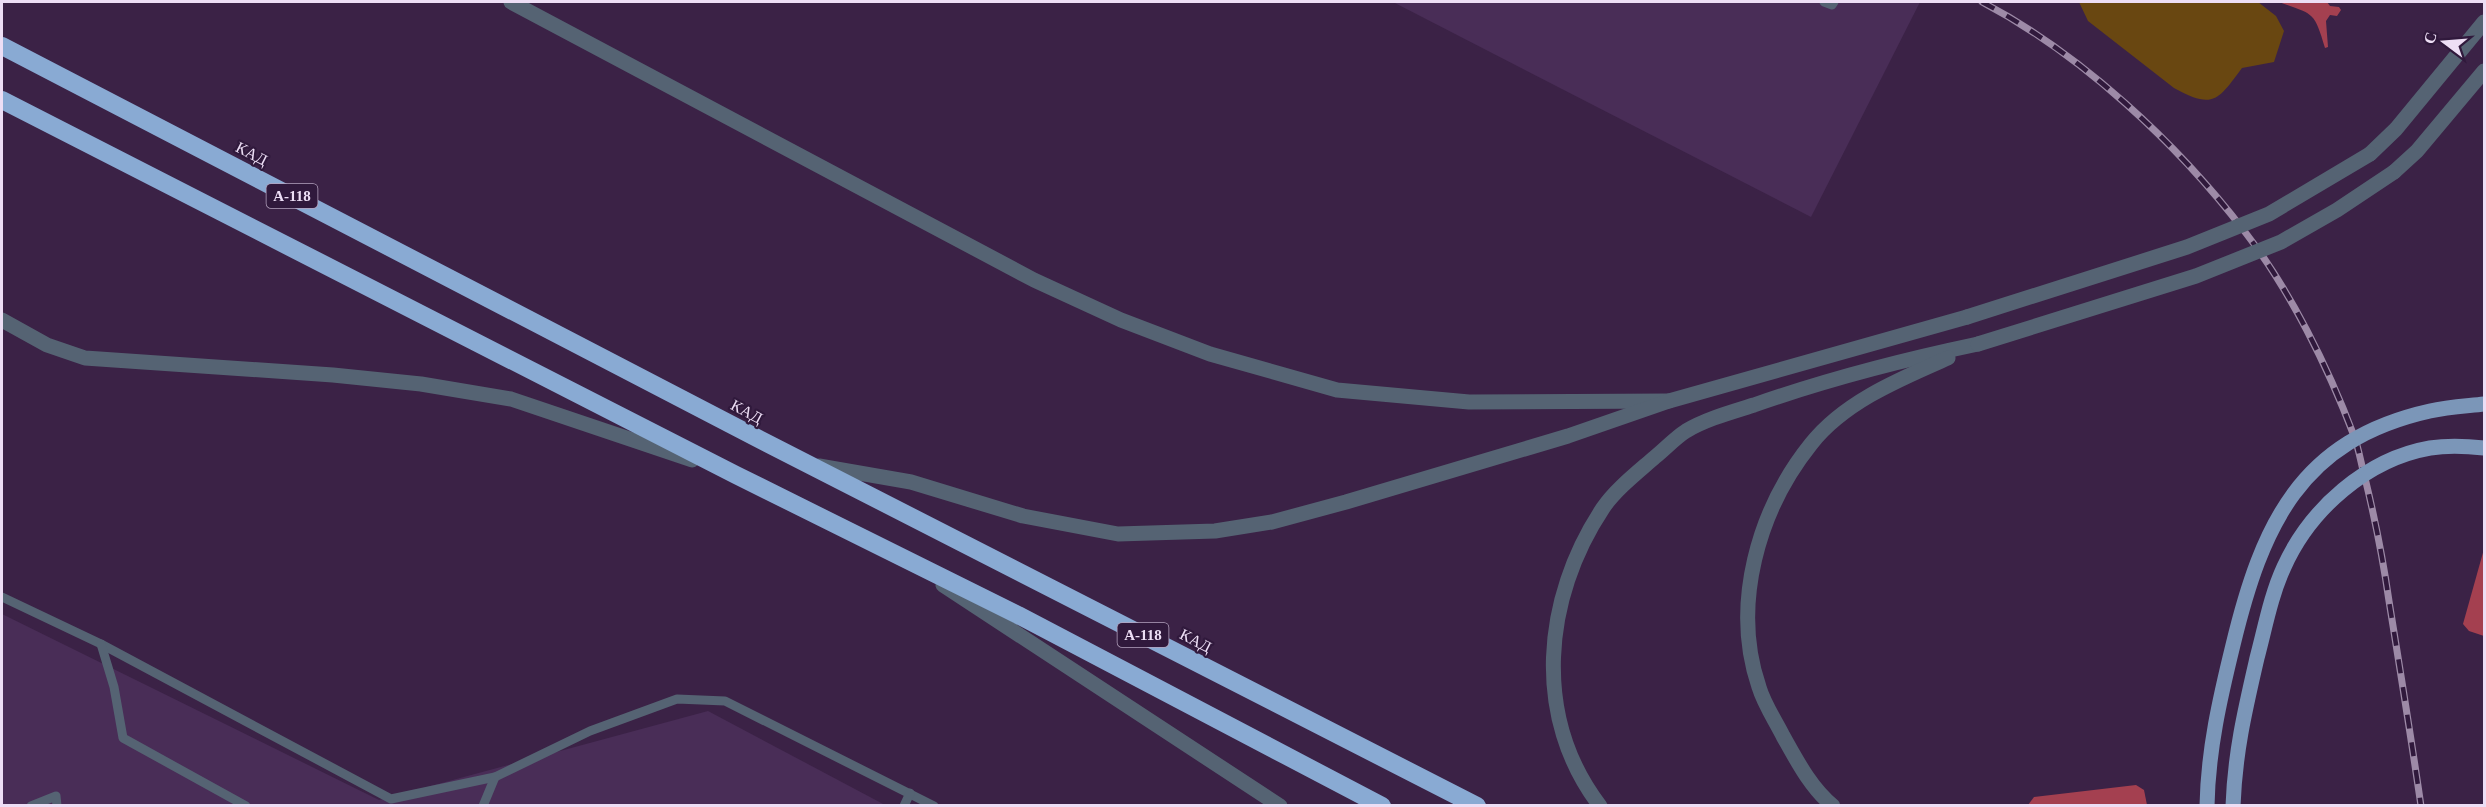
<svg xmlns="http://www.w3.org/2000/svg" width="2486" height="807" font-family="'Times New Roman',serif">
	<rect width="100%" height="100%" fill="#3b2246"/>
	<g fill="#492d57">
		<polygon points="1393,2 1920,2 1811,217"/>
		<polygon points="2,614 379,800 708,711 885,805 2,805"/>
	</g>
	<path fill="#694711" d="M2079,2h179l18,14 8,15 -10,31 -32,6c-24,32 -28,42 -68,20l-86,-67z"/>
	<g fill="#a44050">
		<path d="M2279,2h48l3,4 9,1 2,3 -4,6 -7,-1 -4,6 2,26 -3,1c-11,-38 -12,-33 -46,-46z"/>
		<polygon points="2484,549 2484,636 2469,631 2463,624"/>
		<polygon points="2136,785 2144,790 2147,805 2028,805 2034,797"/>
	</g>
	<g fill="none" stroke-linecap="round" stroke-linejoin="round">
		<g stroke="#556373" stroke-width="9">
			<polyline points="1824,2 1832,5 1834,2"/>
			<polyline points="2,597 101,644 391,799 495,777 590,731 677,699 725,701 934,806"/>
			<polyline points="101,644 114,687 123,738 246,806"/>
			<polyline points="31,806 56,796 57,806"/>
			<polyline points="483,806 495,777"/>
			<polyline points="904,806 910,793"/>
		</g>
		<g stroke="#556373" stroke-width="15">
			<polyline points="511,2 1034,280 1121,320 1210,354 1337,390 1469,402 1669,401"/>
			<polyline points="2370,154 2396,129 2484,22"/>
			<polyline points="2394,172 2417,151 2484,71"/>
			<polyline points="2,320 47,345 85,358 333,375 421,384 511,399 692,460"/>
			<polyline points="819,466 911,482 1023,516 1118,534 1215,531 1272,522 1346,502 1568,436 1669,401 1967,317"/>
			<polyline points="943,585 1280,806"/>
			<path d="M1600,806c-68,-89 -57,-208 3,-298 13,-19 35,-36 52,-51 10,-8 20,-19 31,-26 20,-12 46,-19 68,-26 74,-26 148,-45 224,-61"/>
			<path d="M1833,806c-22,-18 -36,-45 -50,-70 -8,-16 -19,-32 -24,-49 -28,-82 -1,-177 52,-243 33,-42 89,-65 137,-86"/>
		</g>
		<g stroke="#89aad3" stroke-width="18">
			<polyline points="2,46 757,438 1477,806"/>
			<polyline points="2,100 736,475 1018,615 1382,806"/>
		</g>
		<defs>
			<path id="rail" d="M1982,2c99,52 195,141 263,230 45,58 83,135 109,204 5,13 7,28 11,42 10,41 18,81 24,123 11,68 22,136 32,205"/>
		</defs>
		<use href="#rail" stroke="#9d8aa7" stroke-width="7"/>
		<use href="#rail" stroke="#30193c" stroke-width="4.5" stroke-dasharray="14" stroke-linecap="butt"/>
		<g stroke="#556373" stroke-width="15">
			<polyline points="1967,317 2187,247 2269,214 2370,154"/>
			<polyline points="1978,344 2196,276 2281,242 2337,210 2394,172"/>
		</g>
		<g stroke="#7b96b8" stroke-width="15">
			<path d="M2207,806c1,-56 13,-108 26,-161 29,-120 67,-205 197,-234 18,-4 37,-5 54,-7"/>
			<path d="M2233,806c2,-54 12,-96 24,-148 8,-30 14,-63 27,-91 26,-58 83,-108 146,-119 18,-3 37,-2 54,0"/>
		</g>
	</g>
	<g text-anchor="middle" stroke-width="4.5" stroke-linejoin="round" paint-order="stroke">
		<g fill="#30193c" stroke="#b4a3be" stroke-width="1.5">
			<rect x="266.5" y="184" width="51" height="24" rx="4.5"/>
			<rect x="1117.5" y="623" width="51" height="24" rx="4.5"/>
		</g>
		<g font-size="15" font-weight="bold" fill="#eddef5">
			<text x="292" y="201">А-118</text>
			<text x="1143" y="640">А-118</text>
		</g>
		<g font-size="16" fill="#eddef5" stroke="#30193c">
			<text transform="translate(252 153) rotate(27)" y="6">КАД</text>
			<text transform="translate(747 411) rotate(28)" y="6">КАД</text>
			<text transform="translate(1196 640) rotate(27)" y="6">КАД</text>
		</g>
	</g>
	<rect width="2486" height="807" fill="none" stroke="#eddef5" stroke-width="6"/>
	<g transform="translate(2444 42) rotate(286)" stroke="#30193c" stroke-width="4.5" paint-order="stroke">
	<path d="M0-4.5L10 22L0 15L-10 22Z" fill="#eddef5"/>
	<text y="-9" font-size="16" font-weight="bold" text-anchor="middle" fill="#eddef5">С</text>
	</g>
</svg>
